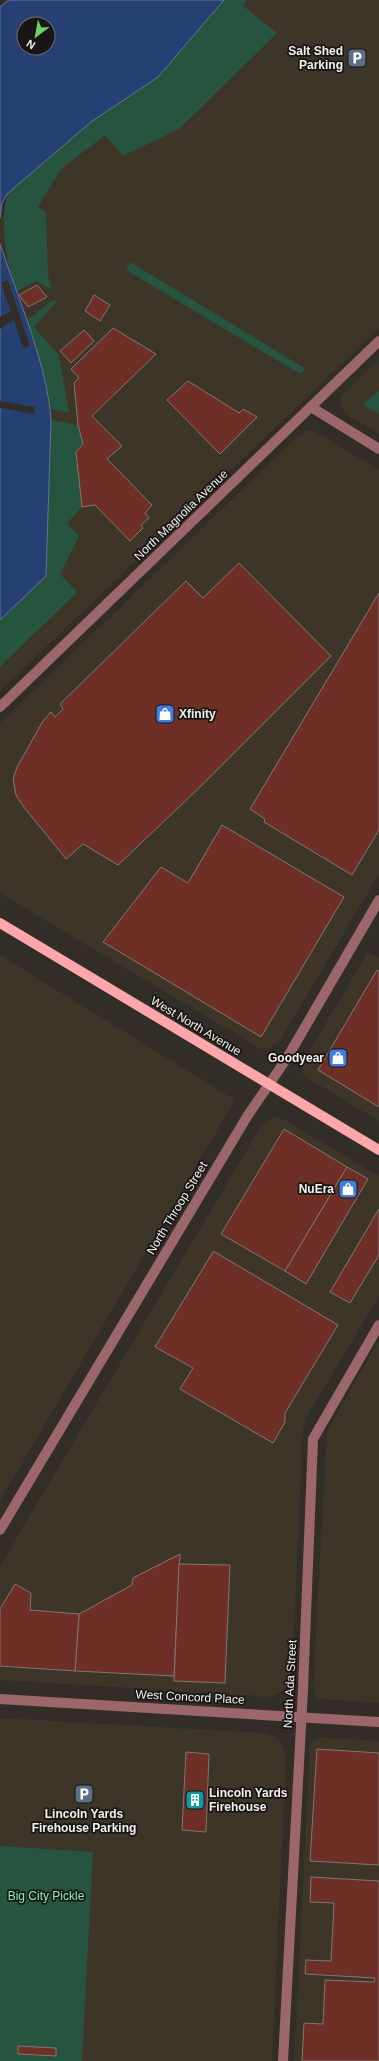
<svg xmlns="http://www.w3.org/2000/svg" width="379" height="2061" font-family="Helvetica,sans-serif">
	<rect width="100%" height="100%" fill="#322e27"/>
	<g fill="#3c3528">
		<polygon points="224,0 379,0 379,328 0,691 0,620 46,576 51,420 50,409 38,355 0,244 0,218 158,77"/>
		<polygon points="379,359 379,434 345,414 341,406 341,396"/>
		<polygon points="306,431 314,431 379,470 379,874 281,1039 266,1050 261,1049 0,893 0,723 299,435"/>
		<polygon points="368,952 379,958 379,1121 309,1079 302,1073 303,1067 310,1050"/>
		<polygon points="0,955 235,1100 0,1501"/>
		<polygon points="279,1117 379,1176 379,1296 307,1416 303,1429 292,1674 290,1682 285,1690 271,1697 0,1680 0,1566 261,1126 266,1121"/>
		<polygon points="379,1340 379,1703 321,1699 316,1697 313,1690 327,1431"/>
		<polygon points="0,1718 264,1733 278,1738 286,1756 272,2061 0,2061"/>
		<polygon points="320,1737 379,1741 379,2061 294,2061 310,1748 312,1741"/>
	</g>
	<g fill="#27543e">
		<path d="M224,0h23l-4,6 34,27 -98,96 -56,27 -18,-21 -44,34 -23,38 8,5 2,63 4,15 -16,-9 -20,11c-10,-30 -16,-67 -9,-98l84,-72 67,-45z"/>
		<polygon points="130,262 306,369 300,374 126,270"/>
		<path d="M58,300l-24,27 25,28 10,58 -19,-4c-3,-30 -14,-59 -24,-88l24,-19z"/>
		<polygon points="379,390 379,414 363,405"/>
		<polygon points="51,420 78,425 83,444 76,452 82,507 67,523 79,536 60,574 77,592 0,667 0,620 46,576"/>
		<polygon points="0,1846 93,1852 82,2061 84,2061 0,2061"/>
	</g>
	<g fill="#274073" stroke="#657598" fill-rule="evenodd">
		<path d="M9,0h215l-66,77 -67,45 -84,72 -5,9 -2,15v-211zM24,24h24v24h-24z"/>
		<path d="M0,244c18,54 47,120 51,176l-5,156 -46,44z"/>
	</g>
	<g fill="#322e27">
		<polygon points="8,280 30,346 23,348 14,320 0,329 0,317 11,312 1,283"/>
		<polygon points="0,401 35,407 34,414 0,408"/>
	</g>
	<g fill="#6e2f26" stroke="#817674">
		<polygon points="37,285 47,297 28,307 19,295"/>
		<polygon points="94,295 110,305 100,321 85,311"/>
		<polygon points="113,328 156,354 92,416 122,446 107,459 152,505 145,513 149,518 141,525 143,528 130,541 95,505 82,507 76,452 83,444 78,425 74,383 79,378 71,369"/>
		<polygon points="84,330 94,341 71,363 60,351"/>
		<polygon points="188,381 239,413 243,409 257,417 220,454 167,400"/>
		<polygon points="239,563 331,656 200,787 118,865 83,844 66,859 23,806 16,795 13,779 17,767 43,721 51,712 55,717 63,709 60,704 186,581 203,598"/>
		<polygon points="379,593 379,830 352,875 264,822 265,819 250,809"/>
		<polygon points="222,825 344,897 261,1037 103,942 161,867 188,883"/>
		<polygon points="377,970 379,971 379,1107 318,1070"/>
		<polygon points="284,1129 347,1167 285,1271 221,1234"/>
		<polygon points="347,1167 368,1179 306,1284 285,1271"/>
		<polygon points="379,1209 379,1255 350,1303 330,1292"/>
		<polygon points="213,1252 215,1252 338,1325 285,1413 285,1422 273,1443 180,1389 193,1368 155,1347"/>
		<polygon points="180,1554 174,1676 75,1671 79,1614 132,1585 133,1578"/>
		<polygon points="179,1564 230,1565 225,1683 174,1681"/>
		<polygon points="15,1584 31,1593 30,1610 79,1614 75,1671 0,1666 0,1609"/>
		<polygon points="317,1749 379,1753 379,1865 310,1861"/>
		<polygon points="186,1752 209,1754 206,1832 182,1830"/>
		<polygon points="311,1877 379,1881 379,2061 302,2061 304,2023 323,2024 325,1980 374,1982 375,1978 305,1974 306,1960 331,1961 334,1903 310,1902"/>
		<polygon points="18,2046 56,2048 56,2056 18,2054"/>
	</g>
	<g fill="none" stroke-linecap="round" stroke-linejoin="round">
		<g stroke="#9c676b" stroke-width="10">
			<polyline points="311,407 379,449"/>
			<polyline points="0,707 379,341"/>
			<polyline points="0,1530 248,1115 287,1058 379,900"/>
			<polyline points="0,1699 379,1722"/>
			<polyline points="283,2061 303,1689 313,1439 379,1325"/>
		</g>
		<polyline stroke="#fda6ab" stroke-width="10" points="0,923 379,1150"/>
	</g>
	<defs>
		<symbol id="parking-square" viewBox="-11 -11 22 22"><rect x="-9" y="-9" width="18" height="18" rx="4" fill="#5c6f8a" stroke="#181613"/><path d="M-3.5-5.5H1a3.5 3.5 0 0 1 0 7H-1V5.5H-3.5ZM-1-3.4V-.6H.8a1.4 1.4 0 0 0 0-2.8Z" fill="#fff"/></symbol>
		<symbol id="shop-square" viewBox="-11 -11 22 22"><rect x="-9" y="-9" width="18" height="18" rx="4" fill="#3f7fe0" stroke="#181613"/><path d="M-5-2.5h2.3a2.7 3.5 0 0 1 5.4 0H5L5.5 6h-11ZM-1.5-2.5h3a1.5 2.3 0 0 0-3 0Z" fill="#fff"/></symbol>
		<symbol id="building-square" viewBox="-11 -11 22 22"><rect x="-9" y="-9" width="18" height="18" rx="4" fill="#0f9aa8" stroke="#181613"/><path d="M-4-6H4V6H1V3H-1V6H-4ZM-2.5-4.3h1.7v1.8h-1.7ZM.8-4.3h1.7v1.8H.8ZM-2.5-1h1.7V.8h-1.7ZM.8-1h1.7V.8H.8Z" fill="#fff"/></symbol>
	</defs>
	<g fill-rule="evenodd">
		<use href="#parking-square" x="346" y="47" width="22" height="22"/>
		<use href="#shop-square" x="154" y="703" width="22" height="22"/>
		<use href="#shop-square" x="327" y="1047" width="22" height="22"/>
		<use href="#shop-square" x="337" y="1178" width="22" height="22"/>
		<use href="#parking-square" x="73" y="1783" width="22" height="22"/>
		<use href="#building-square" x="184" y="1789" width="22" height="22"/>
	</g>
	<g text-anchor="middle" stroke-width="3.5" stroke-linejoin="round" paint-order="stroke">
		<g font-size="12" font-weight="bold" fill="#f5f2ed" stroke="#181613" text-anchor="end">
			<text x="343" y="55">Salt Shed<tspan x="343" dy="14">Parking</tspan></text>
			<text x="179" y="718" text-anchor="start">Xfinity</text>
			<text x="324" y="1062">Goodyear</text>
			<text x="334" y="1193">NuEra</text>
			<text x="209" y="1797" text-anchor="start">Lincoln Yards<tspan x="209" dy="14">Firehouse</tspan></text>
			<text x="84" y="1818" text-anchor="middle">Lincoln Yards<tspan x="84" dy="14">Firehouse Parking</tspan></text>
		</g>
		<g font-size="12" fill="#f5f2ed" stroke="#181613">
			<text transform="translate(181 515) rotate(-44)" y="4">North Magnolia Avenue</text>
			<text transform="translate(196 1026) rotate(31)" y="4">West North Avenue</text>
			<text transform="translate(177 1208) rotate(-59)" y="4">North Throop Street</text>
			<text transform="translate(290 1684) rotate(-87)" y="4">North Ada Street</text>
			<text transform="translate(190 1697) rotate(3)" y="4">West Concord Place</text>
		</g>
		<g font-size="12" fill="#86edb9" stroke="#181613">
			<text x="46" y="1900">Big City Pickle</text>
		</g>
	</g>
	<g transform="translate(36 36) rotate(212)"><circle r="19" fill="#181613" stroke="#706e6a"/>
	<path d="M0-3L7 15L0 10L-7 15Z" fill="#6bd363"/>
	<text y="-6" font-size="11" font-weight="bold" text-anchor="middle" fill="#f5f2ed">N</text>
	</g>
</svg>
